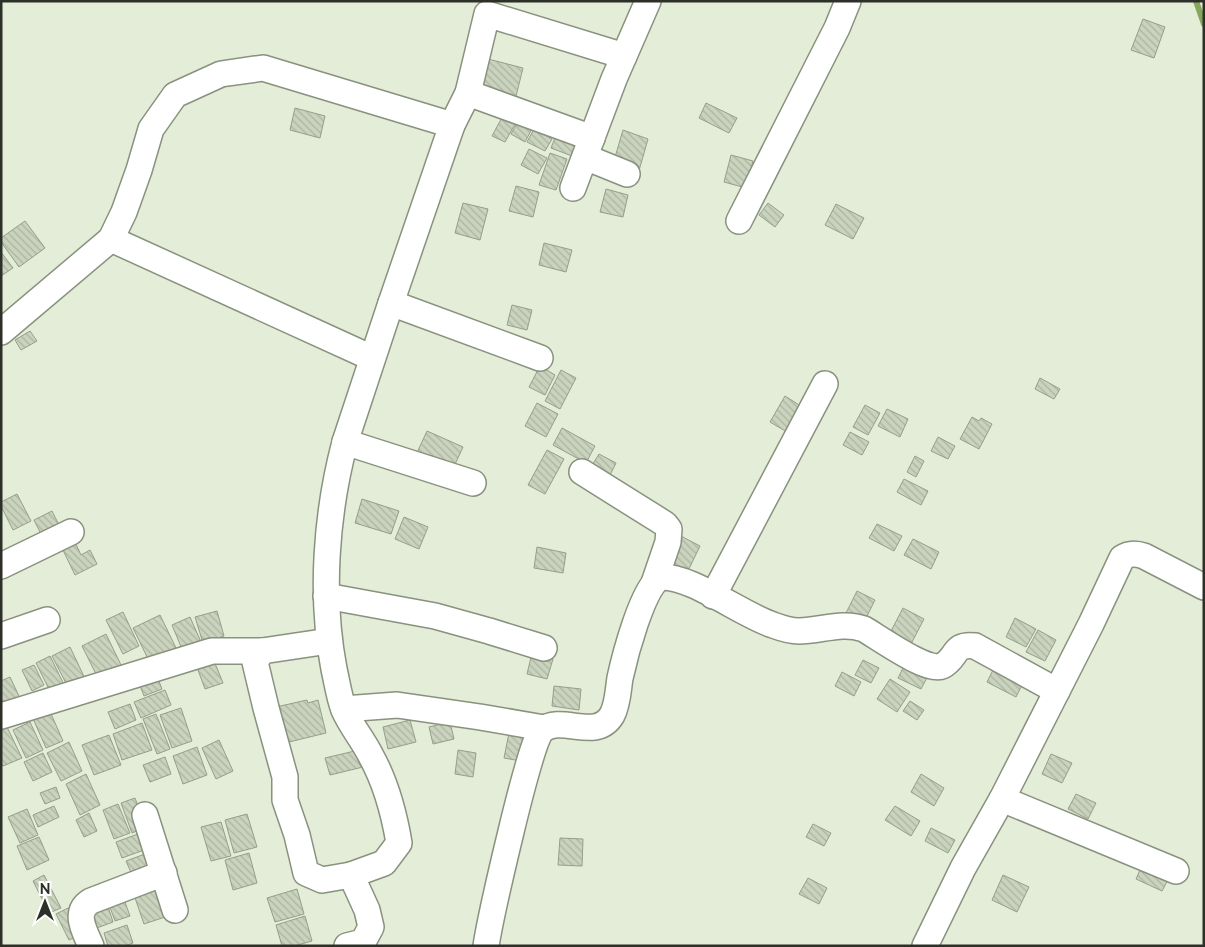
<svg xmlns="http://www.w3.org/2000/svg" width="1205" height="947" font-family="Raleway,sans-serif">
	<defs>
		<pattern id="building-back-hatch" width="6" height="6" patternUnits="userSpaceOnUse" patternTransform="scale(1.25)"><rect width="6" height="6" fill="#c9d3bd"/><path d="M-1 5l2 2M0 0l6 6M5-1l2 2" fill="none" stroke="#adb5a2"/></pattern>
	</defs>
	<rect width="100%" height="100%" fill="#e3edd7"/>
	<g fill="none" stroke-linecap="round" stroke-linejoin="round">
		<polyline stroke="#86a65b" stroke-width="6" points="1196,1 1204,24"/>
	</g>
	<g fill="url(#building-back-hatch)" stroke="#949e89">
		<polygon points="1143,19 1165,27 1154,58 1131,50"/>
		<polygon points="488,59 523,68 515,100 480,91"/>
		<polygon points="706,103 737,118 729,133 699,118"/>
		<polygon points="295,108 325,116 320,138 290,130"/>
		<polygon points="506,110 519,117 505,142 492,136"/>
		<polygon points="520,118 534,125 525,142 511,134"/>
		<polygon points="534,129 552,139 545,151 527,142"/>
		<polygon points="623,130 648,139 638,174 613,164"/>
		<polygon points="556,135 577,143 572,156 551,148"/>
		<polygon points="529,149 547,158 538,174 521,165"/>
		<polygon points="550,153 567,159 556,190 539,185"/>
		<polygon points="731,155 753,161 746,188 724,182"/>
		<polygon points="516,186 539,192 533,217 509,211"/>
		<polygon points="606,189 628,195 623,217 600,212"/>
		<polygon points="463,203 488,209 480,240 455,233"/>
		<polygon points="768,203 784,215 775,227 759,215"/>
		<polygon points="836,204 864,218 853,239 825,225"/>
		<polygon points="25,221 45,248 19,267 1,242 1,238"/>
		<polygon points="544,243 572,250 566,272 539,265"/>
		<polygon points="1,252 13,268 1,276"/>
		<polygon points="512,305 532,310 527,330 507,325"/>
		<polygon points="30,331 37,341 21,350 15,340"/>
		<polygon points="540,366 555,375 545,395 529,387"/>
		<polygon points="561,370 576,378 560,409 545,401"/>
		<polygon points="1040,378 1060,389 1054,399 1035,389"/>
		<polygon points="785,396 807,410 792,435 770,422"/>
		<polygon points="537,403 558,414 546,437 525,426"/>
		<polygon points="865,405 880,413 868,435 853,427"/>
		<polygon points="887,409 908,419 900,437 878,426"/>
		<polygon points="972,417 979,421 981,418 992,424 979,449 960,439"/>
		<polygon points="562,428 595,446 586,463 553,445"/>
		<polygon points="427,431 463,447 451,473 415,457"/>
		<polygon points="850,432 869,442 862,455 843,445"/>
		<polygon points="938,437 955,446 948,459 931,451"/>
		<polygon points="547,450 564,459 545,494 528,485"/>
		<polygon points="599,454 616,463 609,477 591,467"/>
		<polygon points="915,456 924,461 916,477 907,472"/>
		<polygon points="904,479 928,491 921,505 897,492"/>
		<polygon points="17,494 31,521 13,530 1,506 1,502"/>
		<polygon points="362,499 399,511 391,534 355,523"/>
		<polygon points="52,511 61,529 43,538 34,520"/>
		<polygon points="404,517 428,527 419,549 395,539"/>
		<polygon points="877,524 902,536 894,551 869,538"/>
		<polygon points="679,535 700,546 686,575 664,563"/>
		<polygon points="913,539 939,552 931,569 904,555"/>
		<polygon points="74,540 81,555 90,550 97,564 75,575 61,546"/>
		<polygon points="537,547 566,553 563,573 534,568"/>
		<polygon points="857,591 875,600 864,622 846,613"/>
		<polygon points="903,608 924,619 911,644 890,633"/>
		<polygon points="217,611 224,636 203,643 195,617"/>
		<polygon points="123,612 139,646 123,654 106,620"/>
		<polygon points="160,615 178,652 151,665 133,628"/>
		<polygon points="190,617 201,642 182,649 172,625"/>
		<polygon points="1015,618 1036,629 1026,647 1006,637"/>
		<polygon points="1038,630 1056,640 1045,661 1026,652"/>
		<polygon points="106,634 121,665 97,676 82,646"/>
		<polygon points="70,647 89,687 72,695 52,656"/>
		<polygon points="532,653 553,659 547,679 527,674"/>
		<polygon points="50,656 70,697 56,703 36,663"/>
		<polygon points="212,656 223,683 205,689 195,662"/>
		<polygon points="863,660 879,668 871,683 855,675"/>
		<polygon points="998,660 1027,675 1016,697 987,682"/>
		<polygon points="906,662 929,674 921,689 898,678"/>
		<polygon points="34,665 44,685 32,691 22,670"/>
		<polygon points="155,671 162,689 144,696 137,678"/>
		<polygon points="842,672 861,682 854,696 835,686"/>
		<polygon points="10,677 25,709 1,713 1,681"/>
		<polygon points="890,679 910,692 897,712 877,699"/>
		<polygon points="554,686 581,689 579,710 552,706"/>
		<polygon points="165,690 171,705 141,718 134,702"/>
		<polygon points="307,700 308,703 318,700 326,733 285,743 276,707"/>
		<polygon points="910,701 924,710 917,720 903,711"/>
		<polygon points="130,704 136,720 115,729 108,712"/>
		<polygon points="48,707 63,741 46,748 31,714"/>
		<polygon points="181,708 192,741 172,748 160,715"/>
		<polygon points="156,714 170,749 157,754 143,719"/>
		<polygon points="410,720 416,742 388,749 383,727"/>
		<polygon points="30,722 43,750 26,758 13,730"/>
		<polygon points="450,722 454,739 433,744 429,727"/>
		<polygon points="142,723 152,750 122,760 113,734"/>
		<polygon points="6,725 22,758 3,766 1,763 1,727"/>
		<polygon points="509,733 531,738 526,762 504,758"/>
		<polygon points="109,735 121,765 94,775 82,745"/>
		<polygon points="219,740 233,771 216,779 202,748"/>
		<polygon points="69,742 82,771 61,781 47,753"/>
		<polygon points="197,747 207,775 183,784 173,756"/>
		<polygon points="359,750 363,767 330,775 325,758"/>
		<polygon points="458,750 476,753 473,777 455,774"/>
		<polygon points="43,753 52,772 33,781 24,762"/>
		<polygon points="1051,754 1072,763 1062,783 1042,774"/>
		<polygon points="165,757 171,774 150,782 143,765"/>
		<polygon points="86,774 100,805 80,815 66,784"/>
		<polygon points="921,774 944,788 934,806 911,792"/>
		<polygon points="56,787 60,798 45,804 40,793"/>
		<polygon points="1076,794 1096,803 1088,819 1068,809"/>
		<polygon points="135,798 146,827 132,833 121,803"/>
		<polygon points="118,804 130,833 114,839 103,810"/>
		<polygon points="54,806 59,817 38,827 33,815"/>
		<polygon points="895,806 920,821 911,836 885,820"/>
		<polygon points="27,809 38,835 20,843 8,817"/>
		<polygon points="89,813 97,831 84,837 76,820"/>
		<polygon points="247,814 257,847 234,853 225,820"/>
		<polygon points="221,822 231,856 211,861 201,827"/>
		<polygon points="813,824 831,833 824,846 806,837"/>
		<polygon points="931,828 955,840 948,853 925,841"/>
		<polygon points="149,830 155,846 122,858 116,842"/>
		<polygon points="39,837 49,860 27,870 17,846"/>
		<polygon points="560,838 583,839 582,866 558,865"/>
		<polygon points="153,851 160,866 133,877 126,861"/>
		<polygon points="249,853 257,883 233,890 225,860"/>
		<polygon points="1144,861 1171,874 1162,891 1136,879"/>
		<polygon points="44,875 61,908 49,913 33,881"/>
		<polygon points="1003,875 1029,887 1017,912 992,900"/>
		<polygon points="808,878 827,888 819,904 799,894"/>
		<polygon points="162,879 174,914 144,924 132,889"/>
		<polygon points="297,889 304,914 275,922 267,898"/>
		<polygon points="122,894 130,916 115,921 107,899"/>
		<polygon points="106,900 113,922 94,929 86,907"/>
		<polygon points="68,908 81,934 69,940 56,914"/>
		<polygon points="305,916 312,941 294,946 282,946 276,925"/>
		<polygon points="127,925 133,943 125,946 108,946 104,933"/>
	</g>
	<g fill="none" stroke-linecap="round" stroke-linejoin="round">
		<defs>
			<g id="minor">
				<polyline points="468,93 592,138"/>
				<polyline points="585,157 627,174"/>
				<polyline points="573,188 614,79 648,1"/>
				<polyline points="739,221 837,28 848,1"/>
				<polyline points="111,239 372,358"/>
				<polyline points="391,303 452,125 468,93 487,14 624,56"/>
				<polyline points="1,332 111,239 124,212 139,170 151,129 175,95 221,74 263,68 452,125"/>
				<polyline points="345,442 391,303 540,358"/>
				<polyline points="582,472 665,524 669,529 668,542 655,580"/>
				<polyline points="1,566 71,532"/>
				<polyline points="326,596 435,616 489,631 544,648"/>
				<polyline points="713,596 825,384"/>
				<polyline points="1,636 47,620"/>
				<polyline points="329,641 262,651 255,662 266,708 285,777 285,800 297,835 306,873 322,880 351,875"/>
				<polyline points="344,709 397,705 480,717 544,728"/>
				<polyline points="1,716 212,651 262,651"/>
				<polyline points="1002,799 1176,871"/>
				<polyline points="145,815 175,910"/>
				<path d="M91,946c-7,-16 -18,-34 0,-45l73,-28"/>
				<path d="M347,946l16,-4 8,-15 -4,-17 -16,-35 33,-12 15,-20c-5,-30 -13,-60 -28,-87 -8,-16 -20,-30 -27,-46 -5,-13 -7,-28 -10,-41 -14,-73 -8,-155 11,-227l128,41"/>
				<path d="M486,946c4,-26 44,-207 56,-216 20,-16 54,12 70,-15 6,-11 6,-25 8,-37 5,-23 22,-88 40,-101 31,-2 80,37 113,48 8,3 17,6 26,6 22,0 43,-10 65,-2 14,8 64,44 78,37 16,-8 10,-23 33,-20l82,45"/>
				<path d="M925,946l38,-78 39,-69 89,-175 31,-66c7,-5 13,-5 22,-2l60,31"/>
			</g>
		</defs>
		<use href="#minor" stroke="#88927e" stroke-width="28"/>
		<use href="#minor" stroke="#fff" stroke-width="25"/>
	</g>
	<rect width="1205" height="947" fill="none" stroke="#2c3028" stroke-width="5"/>
	<g transform="translate(45 902)" stroke="#ffffff" stroke-width="4" paint-order="stroke">
	<path d="M0-4L9 19L0 12L-9 19Z" fill="#2c3028"/>
	<text y="-8" font-size="14" font-weight="bold" text-anchor="middle" fill="#2c3028">N</text>
	</g>
</svg>
